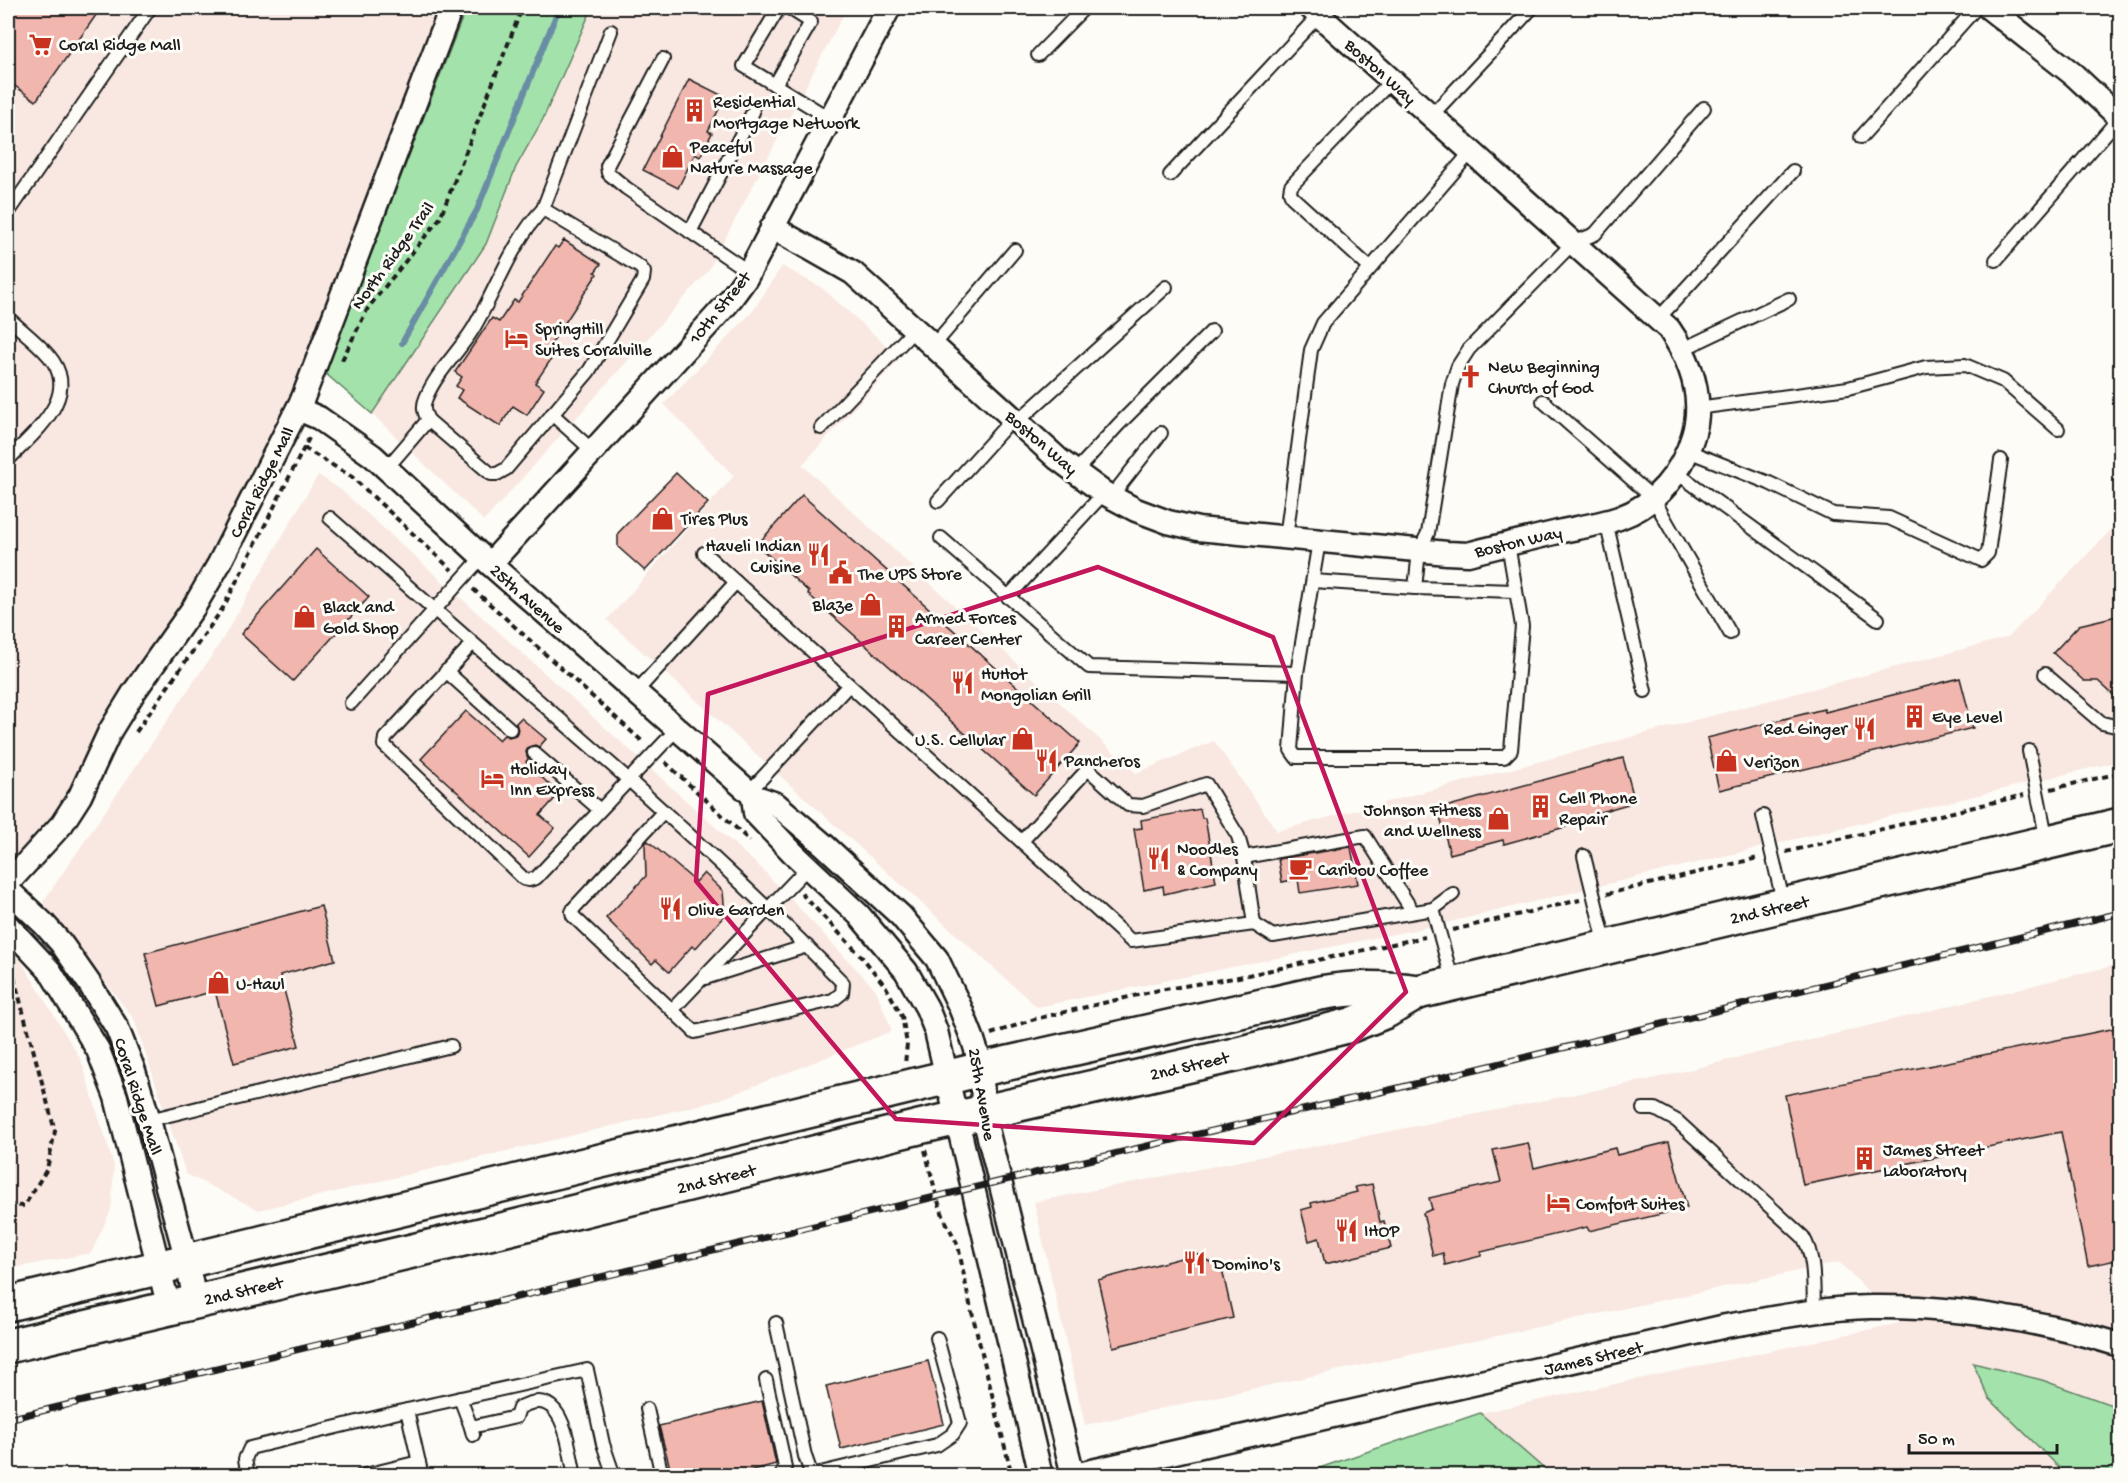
<svg xmlns="http://www.w3.org/2000/svg" width="2128" height="1483" font-family="'Gochi Hand',sans-serif">
	<rect width="100%" height="100%" fill="#fdfcf7"/>
	<filter id="ink" filterUnits="userSpaceOnUse"><feTurbulence type="fractalNoise" baseFrequency=".0167" numOctaves="2"/><feDisplacementMap in="SourceGraphic" scale="12" xChannelSelector="R" yChannelSelector="G"/><feConvolveMatrix kernelMatrix="1 2 1 2 8 2 1 2 1" color-interpolation-filters="sRGB"/></filter>
	<g filter="url(#ink)">
		<g fill="#f9e7e1">
			<polygon points="8,8 466,8 315,399 295,445 90,785 8,884"/>
			<polygon points="579,8 622,8 628,11 630,8 847,8 708,271 484,521 372,414 486,244"/>
			<polygon points="782,266 822,288 900,358 802,465 1136,773 1214,741 1277,831 2009,637 2120,520 2120,761 1433,926 1037,1007 607,620 734,476 664,404 753,311"/>
			<polygon points="318,475 341,490 763,870 876,990 892,1031 716,1101 259,1210 186,1174 134,1019 43,902 219,645"/>
			<polygon points="8,887 20,959 81,1060 114,1166 111,1210 91,1253 8,1269"/>
			<polygon points="2120,964 2120,1475 1551,1475 1480,1413 1900,1323 1839,1262 1085,1425 1034,1202 1652,1079"/>
		</g>
		<g fill="#a3e3ab" stroke="#608064" stroke-width="1.5">
			<polygon points="466,8 592,8 543,119 516,167 486,244 372,414 325,373"/>
			<polygon points="1973,1363 2042,1380 2120,1408 2120,1475 2067,1475 1989,1398"/>
			<polygon points="1480,1413 1551,1475 1299,1475"/>
		</g>
		<g fill="none" stroke-linecap="round" stroke-linejoin="round">
			<polyline stroke="#698da4" stroke-width="6" points="402,343 477,210 559,8"/>
		</g>
		<g fill="#f1b6ae" stroke="#1c1c1c" stroke-width="1.5">
			<polygon points="8,8 101,8 36,101 8,81"/>
			<polygon points="689,79 725,97 708,131 712,133 700,157 695,154 678,188 643,170"/>
			<polygon points="564,240 601,264 595,272 597,274 545,353 552,358 535,383 544,389 527,415 513,406 500,426 457,398 462,390 456,386 462,377 455,372 492,318 499,322 514,300 518,302 555,246 558,248"/>
			<polygon points="676,473 708,503 645,571 618,547 618,533"/>
			<polygon points="802,495 1080,743 1034,795 808,594 809,592 757,545"/>
			<polygon points="316,549 369,597 293,681 241,634"/>
			<polygon points="2121,615 2121,702 2098,681 2084,681 2053,653 2079,625"/>
			<polygon points="1960,678 1973,728 1719,790 1707,738 1824,709 1825,712"/>
			<polygon points="466,711 499,740 504,735 509,737 516,735 518,730 516,723 521,718 546,739 539,747 535,745 528,747 526,752 528,759 526,762 559,794 540,815 555,828 529,857 421,759"/>
			<polygon points="1623,758 1635,802 1586,816 1587,821 1504,844 1503,840 1450,854 1438,809"/>
			<polygon points="1200,809 1202,818 1205,818 1216,882 1164,894 1163,886 1144,890 1134,829 1142,828 1141,820"/>
			<polygon points="648,841 696,882 704,873 723,891 725,915 695,949 692,946 669,972 656,960 652,964 606,918 646,876 645,844"/>
			<polygon points="1351,847 1358,884 1300,893 1298,879 1282,882 1278,859"/>
			<polygon points="321,906 335,960 280,975 299,1046 234,1063 215,991 159,1006 145,953"/>
			<polygon points="2121,1027 2121,1259 2088,1266 2061,1132 1803,1185 1785,1095"/>
			<polygon points="1669,1142 1687,1208 1589,1231 1587,1227 1481,1252 1481,1256 1445,1265 1443,1253 1433,1256 1423,1213 1432,1209 1429,1198 1501,1182 1493,1150 1528,1143 1534,1168 1615,1148 1617,1155"/>
			<polygon points="1372,1184 1380,1222 1384,1221 1391,1248 1325,1264 1319,1238 1309,1241 1301,1210 1312,1207 1311,1203 1357,1192 1355,1187"/>
			<polygon points="1196,1254 1222,1269 1233,1318 1113,1347 1098,1280"/>
			<polygon points="928,1361 944,1424 841,1449 826,1386"/>
			<polygon points="762,1401 776,1464 731,1476 672,1476 659,1426"/>
		</g>
		<g fill="none" stroke-linecap="round" stroke-linejoin="round">
			<defs>
				<g id="lane">
					<polyline points="779,8 744,66 829,118"/>
					<polyline points="1038,55 1084,8"/>
					<polyline points="663,59 607,166 608,173 626,188 749,272"/>
					<polyline points="775,85 811,22 789,8"/>
					<polyline points="1431,116 1532,8"/>
					<polyline points="1861,137 1976,8"/>
					<polyline points="1170,175 1319,15"/>
					<polyline points="8,213 150,8"/>
					<polyline points="690,232 753,112"/>
					<polyline points="1996,260 2120,117"/>
					<polyline points="1370,268 1292,197 1290,192 1291,186 1392,80"/>
					<path d="M8,318c13,12 29,24 41,38 34,40 -16,77 -41,104"/>
					<polyline points="1658,319 1793,171"/>
					<polyline points="933,346 1015,250"/>
					<polyline points="1683,349 1789,299"/>
					<polyline points="1543,401 1653,498 1730,633"/>
					<polyline points="1697,408 1848,388 1926,367 1965,365 2003,381 2058,429"/>
					<polyline points="552,414 593,451"/>
					<path d="M428,420c-4,-8 -6,-13 -2,-22 10,-25 32,-45 47,-69 22,-37 40,-89 70,-120"/>
					<polyline points="1017,422 1166,287"/>
					<polyline points="821,428 915,329"/>
					<polyline points="1688,451 1769,483 1833,514 1889,518 1981,560 1988,553 2001,460"/>
					<polyline points="386,469 428,420 491,474 497,474 506,469 589,371 643,280 644,272 640,267 543,209 611,31"/>
					<polyline points="1075,472 1119,424 1212,331"/>
					<polyline points="1677,473 1878,619"/>
					<polyline points="1111,497 1161,433"/>
					<polyline points="938,501 1013,418"/>
					<path d="M330,518l299,262c73,66 145,132 214,203l-1,10 -9,7 -138,32 -122,-116 -1,-4 2,-4 90,-97"/>
					<polyline points="1606,521 1645,691"/>
					<polyline points="941,538 1089,667 1297,673"/>
					<polyline points="1286,538 1311,350 1323,323 1471,152"/>
					<polyline points="1319,541 1297,673 1291,750 1296,757 1504,757 1511,750 1522,626 1508,544"/>
					<polyline points="704,553 1131,941 1254,924 1273,936 1433,909 1453,894"/>
					<polyline points="1313,581 1415,588 1516,591"/>
					<polyline points="1415,588 1419,551 1428,533 1452,384 1458,366 1469,349 1573,243 1595,234 1704,108"/>
					<polyline points="1008,597 1104,493"/>
					<polyline points="472,644 385,738 384,745 524,879 529,880 536,878 677,729"/>
					<polyline points="446,671 510,729"/>
					<polyline points="2045,674 2102,723 2120,727"/>
					<polyline points="635,693 736,582"/>
					<polyline points="351,703 482,557"/>
					<polyline points="2029,751 2047,841"/>
					<polyline points="534,753 600,810"/>
					<polyline points="749,792 849,685"/>
					<polyline points="1763,816 1784,905"/>
					<polyline points="1022,841 1088,769 1128,805 1143,806 1206,784 1238,836 1244,857 1254,924"/>
					<polyline points="1584,856 1606,946"/>
					<polyline points="1244,857 1365,836 1413,912"/>
					<polyline points="1433,909 1453,983"/>
					<polyline points="705,978 807,946"/>
					<polyline points="672,1010 808,867"/>
					<path d="M1643,1109h12l22,12 126,116c13,21 10,51 11,75"/>
					<polyline points="149,1120 451,1046"/>
					<polyline points="776,1323 805,1456 812,1476"/>
					<polyline points="766,1380 783,1457 785,1468 781,1476"/>
					<polyline points="460,1398 471,1427"/>
					<polyline points="647,1409 662,1476"/>
					<polyline points="407,1410 587,1370 603,1444 614,1476"/>
					<path d="M473,1435l-2,-8 45,-10 3,-9c45,-26 49,38 56,68"/>
					<polyline points="812,1475 937,1445 953,1434 960,1423 937,1338"/>
					<polyline points="248,1476 245,1459 250,1448 407,1410 422,1476"/>
					<polyline points="361,1476 419,1462"/>
				</g>
				<g id="street">
					<polyline points="1989,8 2074,75 2120,118"/>
					<path d="M772,227l81,46 205,186 46,34 32,17 32,12 30,7 249,24 21,1c31,-8 62,-15 94,-23 19,-4 39,-7 57,-13 37,-13 63,-45 74,-82 12,-39 -2,-75 -24,-107l-358,-321"/>
					<polyline points="298,409 319,418 373,456 490,564 749,792 753,796 776,804 824,845 901,916 937,959 960,1007 973,1040 982,1069 983,1113 1073,1475"/>
					<polyline points="490,564 727,304 746,278 889,8"/>
					<polyline points="753,796 755,813 794,854 859,915 906,971 927,1008 936,1031 1041,1476"/>
					<polyline points="8,883 62,824 80,796 110,731 134,692 194,607 219,564 303,398 451,8"/>
					<polyline points="8,890 44,924 61,943 89,983 117,1028 134,1071 149,1120 187,1261 195,1301"/>
					<polyline points="8,926 50,971 98,1050 116,1097 169,1308"/>
					<path d="M1070,1476l656,-150c48,-8 96,-18 145,-19 85,-1 168,13 249,38"/>
				</g>
				<g id="primary">
					<path d="M8,1304l974,-235 338,-76c34,-6 64,-6 98,-1"/>
					<polyline points="8,1346 506,1229 919,1127 1234,1055 1351,1025 1386,1011 1418,992 2120,825"/>
				</g>
			</defs>
			<use href="#lane" stroke="#1c1c1c" stroke-width="16"/>
			<use href="#street" stroke="#1c1c1c" stroke-width="27"/>
			<use href="#primary" stroke="#1c1c1c" stroke-width="38"/>
			<g stroke="#1c1c1c" stroke-width="4" stroke-dasharray="6 4.5" stroke-linecap="butt">
				<polyline points="342,360 368,308 440,218 522,8"/>
				<polyline points="304,448 352,477 452,570"/>
				<polyline points="473,589 644,743"/>
				<polyline points="136,732 223,608 310,436"/>
				<polyline points="665,762 750,841"/>
				<polyline points="2051,789 2120,773"/>
				<polyline points="1786,852 2024,795"/>
				<polyline points="801,893 862,957 886,987 902,1016 907,1044 905,1064"/>
				<polyline points="1607,894 1758,858"/>
				<polyline points="1453,930 1580,900"/>
				<polyline points="8,969 13,974 55,1131 47,1169 24,1206 8,1205"/>
				<polyline points="991,1034 1035,1019 1159,990 1234,978 1425,937"/>
				<polyline points="925,1150 937,1198 944,1218 958,1245 968,1296 1012,1476"/>
				<path d="M1240,1476c31,-8 67,-8 98,0"/>
			</g>
			<use href="#lane" stroke="#fdfcf7" stroke-width="12"/>
			<use href="#street" stroke="#fdfcf7" stroke-width="22"/>
			<use href="#primary" stroke="#fdfcf7" stroke-width="33"/>
			<defs>
				<polyline id="rail" points="8,1419 1164,1142 1394,1089 2120,913"/>
			</defs>
			<use href="#rail" stroke="#1c1c1c" stroke-width="7"/>
			<use href="#rail" stroke="#fdfcf7" stroke-width="4.5" stroke-dasharray="14" stroke-linecap="butt"/>
		</g>
	</g>
	<path fill="none" stroke="#c2185b" stroke-width="4.5" stroke-linejoin="round" d="M1098,567l175,70 133,355 -152,151 -358,-24 -200,-238 12,-187z"/>
	<defs>
		<symbol id="supermarket-bare" viewBox="-9 -9 18 18"><path d="M-6-5.5h2.5l.6 2H6L4.5 2H-2.5L-4.4-4H-6ZM-1.5 3.2a1.3 1.3 0 1 0 .1 0ZM3 3.2a1.3 1.3 0 1 0 .1 0Z" fill="#c8321e" stroke="#fdfcf7" stroke-width="2.5" paint-order="stroke"/></symbol>
		<symbol id="building-bare" viewBox="-9 -9 18 18"><path d="M-4-6H4V6H1V3H-1V6H-4ZM-2.5-4.3h1.7v1.8h-1.7ZM.8-4.3h1.7v1.8H.8ZM-2.5-1h1.7V.8h-1.7ZM.8-1h1.7V.8H.8Z" fill="#c8321e" stroke="#fdfcf7" stroke-width="2.5" paint-order="stroke"/></symbol>
		<symbol id="shop-bare" viewBox="-9 -9 18 18"><path d="M-5-2.5h2.3a2.7 3.5 0 0 1 5.4 0H5L5.5 6h-11ZM-1.5-2.5h3a1.5 2.3 0 0 0-3 0Z" fill="#c8321e" stroke="#fdfcf7" stroke-width="2.5" paint-order="stroke"/></symbol>
		<symbol id="hotel-bare" viewBox="-9 -9 18 18"><path d="M-6-4.5h1.5V1H6V5H4.5V3h-9V5H-6ZM-4 0a1.8 1.8 0 1 1 3.6 0ZM.5 0V-2.5h3Q6-2.5 6 0Z" fill="#c8321e" stroke="#fdfcf7" stroke-width="2.5" paint-order="stroke"/></symbol>
		<symbol id="church-bare" viewBox="-9 -9 18 18"><path d="M-1.2-6h2.4v3.5h3.3v2.4h-3.3V6h-2.4V-.1h-3.3v-2.4h3.3Z" fill="#c8321e" stroke="#fdfcf7" stroke-width="2.5" paint-order="stroke"/></symbol>
		<symbol id="restaurant-bare" viewBox="-9 -9 18 18"><path d="M-5-6h1v4h1v-4h1v4h1v-4h1v5L-1.5 .5V6h-2V.5L-5-1ZM5-6V6H3V1.5H1.5Q1.5-4 5-6Z" fill="#c8321e" stroke="#fdfcf7" stroke-width="2.5" paint-order="stroke"/></symbol>
		<symbol id="civic-bare" viewBox="-9 -9 18 18"><path d="M-.6-6.5H3V-4.5H.6V-3L4-1V1h2V6H-6V1h2V-1L-.6-3ZM-1.2 2.5V6h2.4V2.5Z" fill="#c8321e" stroke="#fdfcf7" stroke-width="2.5" paint-order="stroke"/></symbol>
		<symbol id="cafe-bare" viewBox="-9 -9 18 18"><path d="M-5.5-4.5H6V0H3Q3 3.5 0 3.5H-2.5Q-5.5 3.5-5.5 0ZM3-3.2v2h1.7v-2ZM-6 4.5H4V6H-6Z" fill="#c8321e" stroke="#fdfcf7" stroke-width="2.5" paint-order="stroke"/></symbol>
	</defs>
	<g fill-rule="evenodd">
		<use href="#supermarket-bare" x="24" y="28" width="33" height="33"/>
		<use href="#building-bare" x="678" y="94" width="33" height="33"/>
		<use href="#shop-bare" x="656" y="140" width="33" height="33"/>
		<use href="#hotel-bare" x="500" y="322" width="33" height="33"/>
		<use href="#church-bare" x="1454" y="360" width="33" height="33"/>
		<use href="#shop-bare" x="646" y="502" width="33" height="33"/>
		<use href="#restaurant-bare" x="802" y="538" width="33" height="33"/>
		<use href="#civic-bare" x="824" y="556" width="33" height="33"/>
		<use href="#shop-bare" x="854" y="588" width="33" height="33"/>
		<use href="#shop-bare" x="288" y="600" width="33" height="33"/>
		<use href="#building-bare" x="880" y="610" width="33" height="33"/>
		<use href="#restaurant-bare" x="946" y="666" width="33" height="33"/>
		<use href="#building-bare" x="1898" y="700" width="33" height="33"/>
		<use href="#restaurant-bare" x="1848" y="712" width="33" height="33"/>
		<use href="#shop-bare" x="1006" y="722" width="33" height="33"/>
		<use href="#restaurant-bare" x="1030" y="744" width="33" height="33"/>
		<use href="#shop-bare" x="1710" y="744" width="33" height="33"/>
		<use href="#hotel-bare" x="476" y="762" width="33" height="33"/>
		<use href="#building-bare" x="1524" y="790" width="33" height="33"/>
		<use href="#shop-bare" x="1482" y="802" width="33" height="33"/>
		<use href="#restaurant-bare" x="1142" y="842" width="33" height="33"/>
		<use href="#cafe-bare" x="1284" y="852" width="33" height="33"/>
		<use href="#restaurant-bare" x="654" y="892" width="33" height="33"/>
		<use href="#shop-bare" x="202" y="966" width="33" height="33"/>
		<use href="#building-bare" x="1848" y="1142" width="33" height="33"/>
		<use href="#hotel-bare" x="1542" y="1186" width="33" height="33"/>
		<use href="#restaurant-bare" x="1330" y="1214" width="33" height="33"/>
		<use href="#restaurant-bare" x="1178" y="1246" width="33" height="33"/>
	</g>
	<g text-anchor="middle" stroke-width="6" stroke-linejoin="round" paint-order="stroke">
		<g font-size="18" fill="#1c1c1c" stroke="#fdfcf7" text-anchor="start">
			<text x="59" y="50">Coral Ridge Mall</text>
			<text x="713" y="107">Residential<tspan x="713" dy="21">Mortgage Network</tspan></text>
			<text x="690" y="152">Peaceful<tspan x="690" dy="21">Nature Massage</tspan></text>
			<text x="535" y="334">SpringHill<tspan x="535" dy="21">Suites Coralville</tspan></text>
			<text x="1488" y="372">New Beginning<tspan x="1488" dy="21">Church of God</tspan></text>
			<text x="681" y="524">Tires Plus</text>
			<text x="801" y="551" text-anchor="end">Haveli Indian<tspan x="801" dy="21">Cuisine</tspan></text>
			<text x="858" y="579">The UPS Store</text>
			<text x="853" y="610" text-anchor="end">Blaze</text>
			<text x="323" y="612">Black and<tspan x="323" dy="21">Gold Shop</tspan></text>
			<text x="915" y="623">Armed Forces<tspan x="915" dy="21">Career Center</tspan></text>
			<text x="981" y="679">HuHot<tspan x="981" dy="21">Mongolian Grill</tspan></text>
			<text x="1932" y="722">Eye Level</text>
			<text x="1847" y="734" text-anchor="end">Red Ginger</text>
			<text x="1005" y="745" text-anchor="end">U.S. Cellular</text>
			<text x="1064" y="766">Pancheros</text>
			<text x="1744" y="767">Verizon</text>
			<text x="510" y="774">Holiday<tspan x="510" dy="21">Inn Express</tspan></text>
			<text x="1559" y="803">Cell Phone<tspan x="1559" dy="21">Repair</tspan></text>
			<text x="1481" y="815" text-anchor="end">Johnson Fitness<tspan x="1481" dy="21">and Wellness</tspan></text>
			<text x="1177" y="854">Noodles<tspan x="1177" dy="21">&amp; Company</tspan></text>
			<text x="1318" y="875">Caribou Coffee</text>
			<text x="688" y="915">Olive Garden</text>
			<text x="236" y="989">U-Haul</text>
			<text x="1883" y="1155">James Street<tspan x="1883" dy="21">Laboratory</tspan></text>
			<text x="1576" y="1209">Comfort Suites</text>
			<text x="1364" y="1236">IHOP</text>
			<text x="1213" y="1269">Domino's</text>
		</g>
		<g font-size="18" fill="#1c1c1c" stroke="#fdfcf7">
			<text transform="translate(1381 71) rotate(42)" y="6">Boston Way</text>
			<text transform="translate(392 255) rotate(-54)" y="6">North Ridge Trail</text>
			<text transform="translate(719 307) rotate(-51)" y="6">10th Street</text>
			<text transform="translate(1042 442) rotate(41)" y="6">Boston Way</text>
			<text transform="translate(261 482) rotate(-63)" y="6">Coral Ridge Mall</text>
			<text transform="translate(1518 541) rotate(-13)" y="6">Boston Way</text>
			<text transform="translate(528 598) rotate(42)" y="6">25th Avenue</text>
			<text transform="translate(1769 909) rotate(-13)" y="6">2nd Street</text>
			<text transform="translate(1189 1065) rotate(-13)" y="6">2nd Street</text>
			<text transform="translate(983 1094) rotate(80)" y="6">25th Avenue</text>
			<text transform="translate(139 1096) rotate(72)" y="6">Coral Ridge Mall</text>
			<text transform="translate(716 1178) rotate(-14)" y="6">2nd Street</text>
			<text transform="translate(243 1290) rotate(-13)" y="6">2nd Street</text>
			<text transform="translate(1593 1357) rotate(-13)" y="6">James Street</text>
		</g>
	</g>
	<rect width="2128" height="1483" fill="none" stroke="#fdfcf7" stroke-width="30"/>
	<rect x="15" y="15" width="2098" height="1453" fill="none" stroke="#1c1c1c" stroke-width="2" filter="url(#ink)"/>
	<path d="M1909 1444v9h148v-9" fill="none" stroke="#1c1c1c" stroke-width="3"/>
	<text x="1918" y="1444" font-size="18" fill="#1c1c1c" stroke="#fdfcf7" stroke-width="4.5" paint-order="stroke">50 m</text>
</svg>
